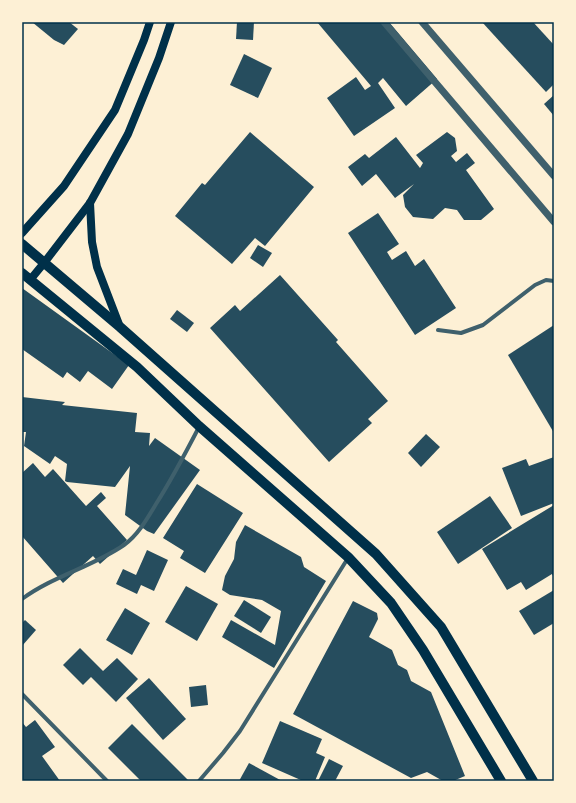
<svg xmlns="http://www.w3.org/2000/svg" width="576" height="803" font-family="Mulish,sans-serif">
	<rect width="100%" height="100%" fill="#fdf0d5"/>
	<g fill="#264d5e">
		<polygon points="32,22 69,22 78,29 64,45 54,40"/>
		<polygon points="237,22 254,22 253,40 236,39"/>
		<polygon points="317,22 389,22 437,79 406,106 383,78 378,83 395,108 354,136 327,98 356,77 365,90 371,86"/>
		<polygon points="482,22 533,22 554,45 554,84 546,92"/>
		<polygon points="244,54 272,68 258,98 230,85"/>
		<polygon points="554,95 554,116 544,104"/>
		<polygon points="250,132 314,187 265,246 255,238 232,264 175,216 202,183 205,185"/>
		<polygon points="447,132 455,138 457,151 451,156 456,162 467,153 475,163 466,170 494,209 481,220 464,220 457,210 445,208 433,219 413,217 405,207 403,195 414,184 395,198 376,174 362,186 348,167 365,154 369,158 396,137 420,168 423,163 416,155"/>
		<polygon points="378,213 399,244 387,252 392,260 406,251 415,266 424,259 456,308 415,335 348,233"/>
		<polygon points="258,245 272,253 263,267 250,258"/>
		<polygon points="280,275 338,340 336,342 388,401 368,419 372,423 329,462 210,328 235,305 240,311"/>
		<polygon points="22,288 129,365 112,389 88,371 80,382 67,372 63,378 22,349"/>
		<polygon points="177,310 194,323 187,332 170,319"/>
		<polygon points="554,325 554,433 508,355"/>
		<polygon points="22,397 65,402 62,405 137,413 135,432 150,433 149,446 155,438 200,470 154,534 147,531 125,515 130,466 115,487 67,482 65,481 67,464 55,456 50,464 24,446 26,432 22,432"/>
		<polygon points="426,434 440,447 421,467 408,453"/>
		<polygon points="554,457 554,503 521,516 502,468 526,459 529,466"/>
		<polygon points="33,463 45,477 53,469 86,506 101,492 106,498 97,506 127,540 100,564 93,556 63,583 22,536 22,473"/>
		<polygon points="197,484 243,513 205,573 180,558 184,551 163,538"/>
		<polygon points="490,496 512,528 458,564 437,532"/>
		<polygon points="554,505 554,578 552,574 526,590 521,582 507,590 482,549"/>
		<polygon points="245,525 301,557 304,567 326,581 274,668 222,637 231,620 275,645 281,611 262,600 230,595 222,590 225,576 234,559 236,542"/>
		<polygon points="147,550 168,560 154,591 141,585 137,594 116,584 123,569 136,575"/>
		<polygon points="186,586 218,604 197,641 165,622"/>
		<polygon points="554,590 554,623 534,635 519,611"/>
		<polygon points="244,600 271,617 261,633 234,616"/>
		<polygon points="353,601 377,613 378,619 369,637 392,650 398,665 407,670 411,681 431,692 465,776 453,781 443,781 427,772 411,778 293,714"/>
		<polygon points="125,608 150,623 132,655 106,640"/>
		<polygon points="25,620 36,630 22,646 22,623"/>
		<polygon points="80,648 103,671 117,658 138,679 116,702 91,677 83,685 63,665"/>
		<polygon points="149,678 186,719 163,740 126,698"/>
		<polygon points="206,685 208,705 191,707 189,687"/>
		<polygon points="35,720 55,747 42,756 60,781 22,781 22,722 26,727"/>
		<polygon points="280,721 322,739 316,753 325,757 315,781 303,781 262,763"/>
		<polygon points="132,724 189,781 141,781 108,748"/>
		<polygon points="329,759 343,766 335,781 318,781"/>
		<polygon points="249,763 282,781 239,781"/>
	</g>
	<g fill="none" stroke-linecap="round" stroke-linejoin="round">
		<g stroke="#3f606c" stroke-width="4">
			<polyline points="438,330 461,333 483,325 535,285 546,280 554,281"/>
			<path d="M22,599c31,-23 70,-32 102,-54 14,-10 23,-26 32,-41 16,-25 29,-50 43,-77"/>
			<polyline points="22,694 107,781"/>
			<polyline points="199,781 223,753 240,731 348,558"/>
		</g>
		<g stroke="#3f606c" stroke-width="7">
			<polyline points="384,22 554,222"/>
			<polyline points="422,22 554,176"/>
		</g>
		<g stroke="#003049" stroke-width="8">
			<polyline points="90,203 92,242 97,267 120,327"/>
			<polyline points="22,233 64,186 115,110 144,40 150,22"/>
			<polyline points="30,280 44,263 90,203 128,134 159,58 171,22"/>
		</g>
		<g stroke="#003049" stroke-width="10">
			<polyline points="22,244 120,327 376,554 441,627 533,781"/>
			<polyline points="22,273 137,367 199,426 348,557 391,603 423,650 501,781"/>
		</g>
	</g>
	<rect width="576" height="803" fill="none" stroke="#fdf0d5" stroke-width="46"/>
	<rect x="23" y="23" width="530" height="757" fill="none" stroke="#003049" stroke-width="1.5"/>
</svg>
